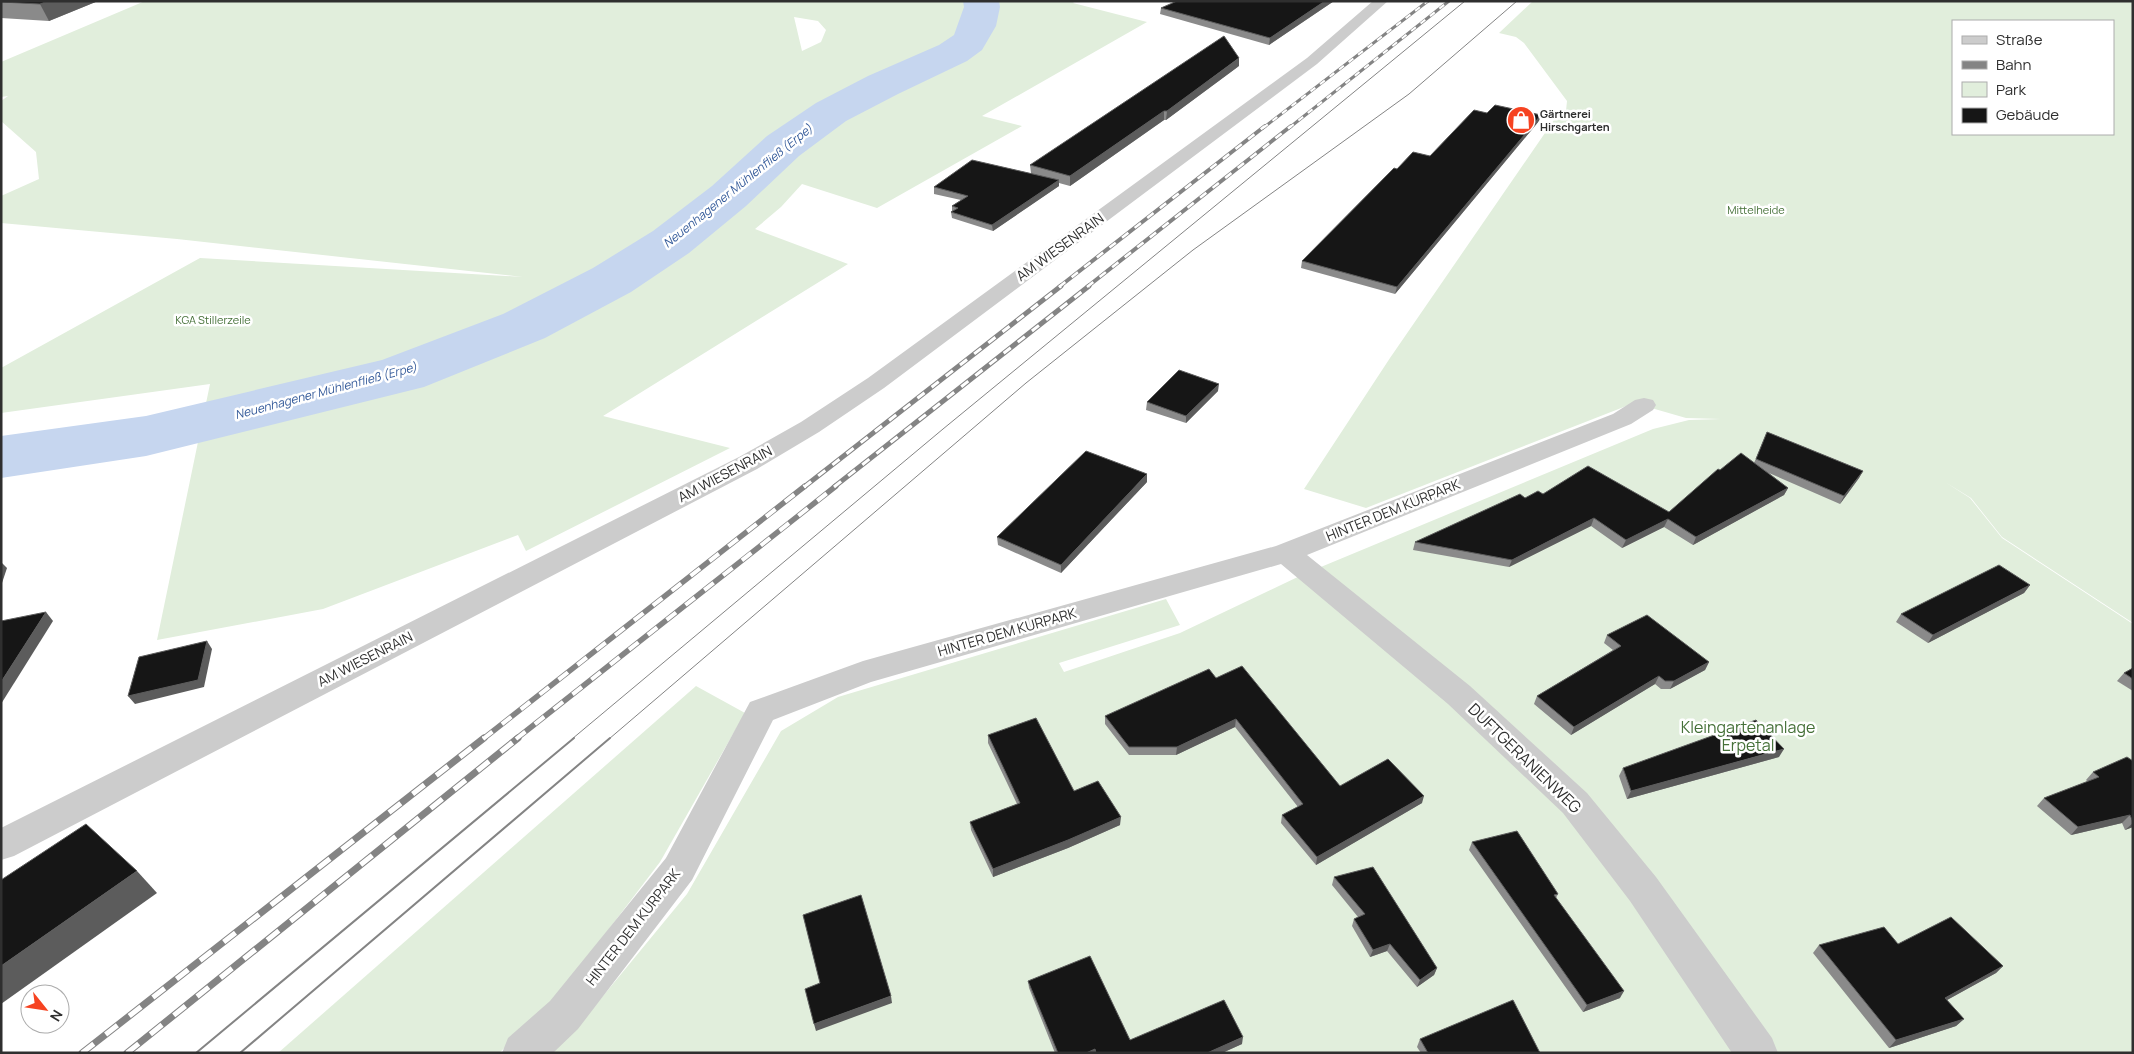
<svg xmlns="http://www.w3.org/2000/svg" width="2134" height="1054" font-family="Manrope,sans-serif">
	<rect width="100%" height="100%" fill="#fff"/>
	<g fill="#e1eedc" fill-rule="evenodd">
		<path d="M145,1h930l-2,2 74,19 -165,94 40,10 -145,82 -75,-24 -21,23 -26,22 93,35 -245,152 127,32 -204,103 -8,-16 -195,74 -166,31 53,-256 -209,29v-45l199,-110 323,19 -346,-38 -176,-16v-27l38,-17 -3,-27 -35,-31v-20l7,-5 -7,1v-35zM794,17l24,4 8,9 -5,12 -19,9z"/>
		<path d="M1533,1h600v622l-131,-86 -31,-39 -26,-16 25,16 32,40 131,86v429h-1585l32,-29 107,-130 94,-163 57,-34 328,-98 14,26 -121,38 5,9 116,-39 124,-59 349,-145 36,-9 32,-1 -35,-1 -52,-15 -268,105 -62,-19 86,-131 168,-244 8,-3 1,-10 -43,-58 -8,-6 -17,-4zM1953,21h160v113h-160z"/>
		<polygon points="696,686 745,713 660,862 548,1009 499,1053 278,1053"/>
	</g>
	<g fill="none" stroke-linecap="round" stroke-linejoin="round">
		<polygon fill="#c6d6ef" fill-rule="evenodd" points="963,1 999,1 1000,7 996,26 982,50 967,61 898,94 846,121 799,156 746,206 689,253 631,292 545,338 424,387 146,456 1,478 1,436 146,416 382,360 503,314 593,268 653,231 712,186 767,136 816,103 868,76 939,45 954,35 964,7"/>
		<g fill="#ccc" fill-rule="evenodd">
			<polygon points="1373,1 1388,1 1317,64 884,388 819,432 757,469 14,856 1,860 1,828 739,457 801,422 868,378 1307,58"/>
			<polygon points="1644,398 1653,400 1656,405 1653,410 1631,424 1307,555 1470,686 1587,793 1656,877 1772,1038 1778,1053 1732,1053 1630,901 1563,813 1448,704 1281,564 871,682 773,720 692,880 578,1029 553,1053 502,1053 508,1038 550,1001 666,858 750,702 863,661 1276,546 1613,414 1635,400"/>
		</g>
		<g stroke="#848484" stroke-width="1">
			<polyline points="572,739 943,429 1465,1"/>
			<polyline points="609,739 1026,383 1193,250 1409,94 1517,1"/>
		</g>
		<g stroke="#848484" stroke-width="2">
			<polyline points="196,1053 574,738"/>
			<polyline points="240,1053 610,738"/>
		</g>
		<defs>
			<g id="rail-far4">
				<polyline points="1263,128 1428,1"/>
				<polyline points="1289,128 1449,1"/>
			</g>
			<g id="rail-far3">
				<polyline points="1059,287 1265,126"/>
				<polyline points="1087,287 1291,126"/>
			</g>
			<g id="rail-far2">
				<polyline points="804,487 1061,286"/>
				<polyline points="834,487 1089,286"/>
			</g>
			<g id="rail-far1">
				<polyline points="483,739 805,486"/>
				<polyline points="516,739 836,486"/>
			</g>
			<g id="rail">
				<polyline points="82,1053 484,738"/>
				<polyline points="127,1053 518,738"/>
			</g>
		</defs>
		<use href="#rail-far4" stroke="#848484" stroke-width="3"/>
		<use href="#rail-far3" stroke="#848484" stroke-width="4"/>
		<use href="#rail-far2" stroke="#848484" stroke-width="5"/>
		<use href="#rail-far1" stroke="#848484" stroke-width="5.5"/>
		<use href="#rail" stroke="#848484" stroke-width="7"/>
		<use href="#rail-far4" stroke="#fff" stroke-width="2" stroke-dasharray="6" stroke-linecap="butt"/>
		<use href="#rail-far3" stroke="#fff" stroke-width="2.5" stroke-dasharray="8" stroke-linecap="butt"/>
		<use href="#rail-far2" stroke="#fff" stroke-width="3" stroke-dasharray="9" stroke-linecap="butt"/>
		<use href="#rail-far1" stroke="#fff" stroke-width="4" stroke-dasharray="12" stroke-linecap="butt"/>
		<use href="#rail" stroke="#fff" stroke-width="5" stroke-dasharray="15" stroke-linecap="butt"/>
	</g>
	<g fill="#8a8a8a">
		<polygon points="1,1 98,1 49,21 1,18"/>
		<polygon points="1334,1 1269,45 1160,14 1161,8"/>
		<polygon points="1239,66 1166,120 1164,120 1070,186 1059,183 1059,186 993,231 952,218 951,212 952,211 952,206 961,200 934,194 934,187 1031,173 1030,165"/>
		<polygon points="1487,113 1539,121 1395,294 1301,268 1302,261 1397,169 1430,156"/>
		<polygon points="1218,391 1186,423 1146,410 1147,402"/>
		<polygon points="1767,432 1863,471 1859,478 1840,504 1769,473 1788,488 1784,495 1693,545 1664,527 1622,548 1591,526 1509,567 1413,550 1415,542 1525,498 1543,494 1669,512 1720,470 1754,463"/>
		<polygon points="1147,482 1061,573 998,545 997,537"/>
		<polygon points="2030,585 2024,593 1928,643 1896,622 1901,614"/>
		<polygon points="1607,635 1709,662 1705,670 1670,689 1661,689 1655,684 1571,735 1534,704 1537,696 1613,650 1604,643"/>
		<polygon points="2133,668 2133,691 2117,681 2124,673"/>
		<polygon points="1216,678 1340,786 1422,803 1316,865 1281,823 1282,815 1298,807 1235,727 1176,755 1129,755 1105,724 1105,716"/>
		<polygon points="988,735 1074,791 1120,825 1068,848 993,877 971,830 970,822 1017,804 988,743"/>
		<polygon points="1779,757 1627,799 1619,776 1623,768"/>
		<polygon points="2133,761 2133,827 2125,830 2122,823 2071,835 2037,806 2044,798 2088,782 2086,780 2093,772"/>
		<polygon points="1472,842 1558,894 1556,898 1620,998 1583,1012 1469,850"/>
		<polygon points="1334,877 1437,968 1434,975 1417,987 1387,951 1370,957 1352,926 1354,919 1358,917 1332,885"/>
		<polygon points="1898,944 2003,966 1996,973 1947,1000 1964,1019 1956,1026 1889,1048 1813,953 1819,945"/>
		<polygon points="1028,981 1130,1040 1242,1044 1222,1053 1055,1053 1029,988"/>
		<polygon points="1420,1039 1540,1053 1421,1053 1417,1047"/>
	</g>
	<g fill="#5c5c5c">
		<polygon points="48,1 98,1 49,21 40,4"/>
		<polygon points="1325,1 1334,1 1269,45 1270,38"/>
		<polygon points="1239,58 1239,66 1166,120 1167,111"/>
		<polygon points="1164,111 1164,120 1070,186 1070,176"/>
		<polygon points="1541,115 1539,121 1395,294 1397,287"/>
		<polygon points="1059,180 1059,186 993,231 992,225"/>
		<polygon points="1219,384 1218,391 1186,423 1186,416"/>
		<polygon points="1863,471 1859,478 1840,504 1844,496"/>
		<polygon points="1147,474 1147,482 1061,573 1061,565"/>
		<polygon points="1788,488 1784,495 1693,545 1696,537"/>
		<polygon points="1594,518 1591,526 1509,567 1512,560"/>
		<polygon points="1668,519 1664,527 1622,548 1626,540"/>
		<polygon points="1,562 7,568 1,586"/>
		<polygon points="2030,585 2024,593 1928,643 1933,635"/>
		<polygon points="46,612 53,621 1,704 1,682"/>
		<polygon points="207,641 212,649 204,687 135,704 128,696"/>
		<polygon points="1709,662 1705,670 1670,689 1674,681"/>
		<polygon points="1659,676 1655,684 1571,735 1574,727"/>
		<polygon points="1236,719 1235,727 1176,755 1177,747"/>
		<polygon points="1784,749 1779,757 1627,799 1631,791"/>
		<polygon points="1424,796 1422,803 1316,865 1317,857"/>
		<polygon points="2130,815 2122,823 2071,835 2078,827"/>
		<polygon points="1121,817 1120,825 1068,848 993,877 993,869"/>
		<polygon points="2133,823 2133,827 2125,830"/>
		<polygon points="137,871 157,893 1,1004 1,966"/>
		<polygon points="1390,944 1387,951 1370,957 1373,950"/>
		<polygon points="2003,966 1996,973 1938,1005 1945,998"/>
		<polygon points="1437,968 1434,975 1417,987 1420,980"/>
		<polygon points="1624,991 1620,998 1583,1012 1587,1005"/>
		<polygon points="891,996 892,1003 816,1031 814,1024"/>
		<polygon points="1964,1019 1956,1026 1889,1048 1896,1040"/>
		<polygon points="1243,1037 1242,1044 1222,1053 1207,1053"/>
		<polygon points="1095,1049 1095,1053 1086,1053"/>
	</g>
	<g fill="#161616" stroke="#5c5c5c">
		<polygon points="1,1 48,1 40,4 1,2"/>
		<polygon points="1177,1 1325,1 1270,38 1161,8"/>
		<polygon points="1224,36 1239,58 1167,111 1164,111 1070,176 1030,165"/>
		<polygon points="1495,105 1541,115 1397,287 1302,261 1394,168 1397,169 1413,152 1430,156 1474,110 1487,113"/>
		<polygon points="972,160 1059,180 992,225 951,212 958,208 952,206 968,196 934,187"/>
		<polygon points="1179,370 1219,384 1186,416 1147,402"/>
		<polygon points="1767,432 1863,471 1844,496 1756,459"/>
		<polygon points="1086,451 1147,474 1061,565 997,537"/>
		<polygon points="1741,453 1788,488 1696,537 1668,519 1626,540 1594,518 1512,560 1415,542 1520,494 1525,498 1538,491 1543,494 1588,466 1669,512 1718,469 1720,470"/>
		<polygon points="1999,565 2030,585 1933,635 1901,614"/>
		<polygon points="46,612 1,682 1,621"/>
		<polygon points="1647,615 1709,662 1674,681 1665,681 1659,676 1574,727 1537,696 1621,646 1607,635"/>
		<polygon points="207,641 198,680 128,696 139,657"/>
		<polygon points="1242,666 1340,786 1388,759 1424,796 1317,857 1282,815 1303,804 1236,719 1177,747 1129,747 1105,716 1209,669 1216,678"/>
		<polygon points="2133,668 2133,679 2124,673"/>
		<polygon points="1036,718 1074,791 1098,781 1121,817 1068,840 993,869 970,822 1020,803 988,735"/>
		<polygon points="1756,720 1784,749 1631,791 1623,768"/>
		<polygon points="2127,757 2133,761 2133,822 2130,815 2078,827 2044,798 2099,777 2093,772"/>
		<polygon points="86,824 137,871 1,966 1,880"/>
		<polygon points="1517,831 1558,894 1554,895 1624,991 1587,1005 1472,842"/>
		<polygon points="1373,867 1437,968 1420,980 1390,944 1373,950 1354,919 1365,914 1334,877"/>
		<polygon points="861,895 891,996 814,1024 805,989 820,983 803,915"/>
		<polygon points="1951,917 2003,966 1945,998 1964,1019 1896,1040 1819,945 1884,927 1898,944"/>
		<polygon points="1090,956 1130,1040 1224,1000 1243,1037 1207,1053 1096,1053 1095,1049 1086,1053 1058,1053 1028,981"/>
		<polygon points="1513,1000 1540,1053 1428,1053 1420,1039"/>
	</g>
	<defs>
		<symbol id="shop-disc" viewBox="-11 -11 22 22"><circle r="9.5" fill="#f64321" stroke="#fff"/><path d="M-5-2.5h2.3a2.7 3.5 0 0 1 5.4 0H5L5.5 6h-11ZM-1.5-2.5h3a1.5 2.3 0 0 0-3 0Z" fill="#fff"/></symbol>
	</defs>
	<g fill-rule="evenodd">
		<use href="#shop-disc" x="1505" y="104" width="32" height="32"/>
	</g>
	<g text-anchor="middle" stroke-width="5" stroke-linejoin="round" paint-order="stroke">
		<g font-size="11" font-weight="bold" fill="#2f2f2f" stroke="#fff" text-anchor="start">
			<text x="1540" y="118">Gärtnerei<tspan x="1540" dy="13">Hirschgarten</tspan></text>
		</g>
		<g font-size="11" fill="#457038" stroke="#fff">
			<text x="1756" y="214">Mittelheide</text>
			<text x="213" y="324">KGA Stillerzeile</text>
		</g>
		<g font-size="12" font-style="italic" fill="#355b9a" stroke="#fff">
			<text transform="translate(738 186) rotate(-39)" y="4">Neuenhagener Mühlenfließ (Erpe)</text>
			<text transform="translate(326 391) rotate(-15)" y="4">Neuenhagener Mühlenfließ (Erpe)</text>
		</g>
		<g font-size="14" fill="#2f2f2f" stroke="#fff">
			<text transform="translate(1060 247) rotate(-36)" y="5">AM WIESENRAIN</text>
			<text transform="translate(725 474) rotate(-28)" y="5">AM WIESENRAIN</text>
			<text transform="translate(1393 510) rotate(-22)" y="5">HINTER DEM KURPARK</text>
			<text transform="translate(1007 632) rotate(-16)" y="5">HINTER DEM KURPARK</text>
			<text transform="translate(365 659) rotate(-27)" y="5">AM WIESENRAIN</text>
			<text transform="translate(633 927) rotate(-52)" y="5">HINTER DEM KURPARK</text>
		</g>
		<g font-size="16" fill="#457038" stroke="#fff">
			<text x="1748" y="733">Kleingartenanlage<tspan x="1748" dy="18">Erpetal</tspan></text>
		</g>
		<g font-size="16" fill="#2f2f2f" stroke="#fff">
			<text transform="translate(1525 758) rotate(44)" y="6">DUFTGERANIENWEG</text>
		</g>
	</g>
	<rect width="2134" height="1054" fill="none" stroke="#2f2f2f" stroke-width="5"/>
	<rect x="1952" y="20" width="162" height="115" fill="#ffffff" stroke="#acacac"/>
	<rect x="1962" y="36" width="25" height="8" fill="#cccccc" stroke="#acacac"/>
	<text x="1996" y="45" font-size="15" fill="#2f2f2f">Straße</text>
	<rect x="1962" y="61" width="25" height="8" fill="#848484" stroke="#acacac"/>
	<text x="1996" y="70" font-size="15" fill="#2f2f2f">Bahn</text>
	<rect x="1962" y="82" width="25" height="15" fill="#e1eedc" stroke="#acacac"/>
	<text x="1996" y="95" font-size="15" fill="#2f2f2f">Park</text>
	<rect x="1962" y="108" width="25" height="15" fill="#161616" stroke="#acacac"/>
	<text x="1996" y="120" font-size="15" fill="#2f2f2f">Gebäude</text>
	<g transform="translate(45 1009) rotate(120)"><circle r="24" fill="#ffffff" stroke="#acacac"/>
	<path d="M0-4L9 19L0 12L-9 19Z" fill="#f64321"/>
	<text y="-8" font-size="14" font-weight="bold" text-anchor="middle" fill="#2f2f2f">N</text>
	</g>
</svg>
